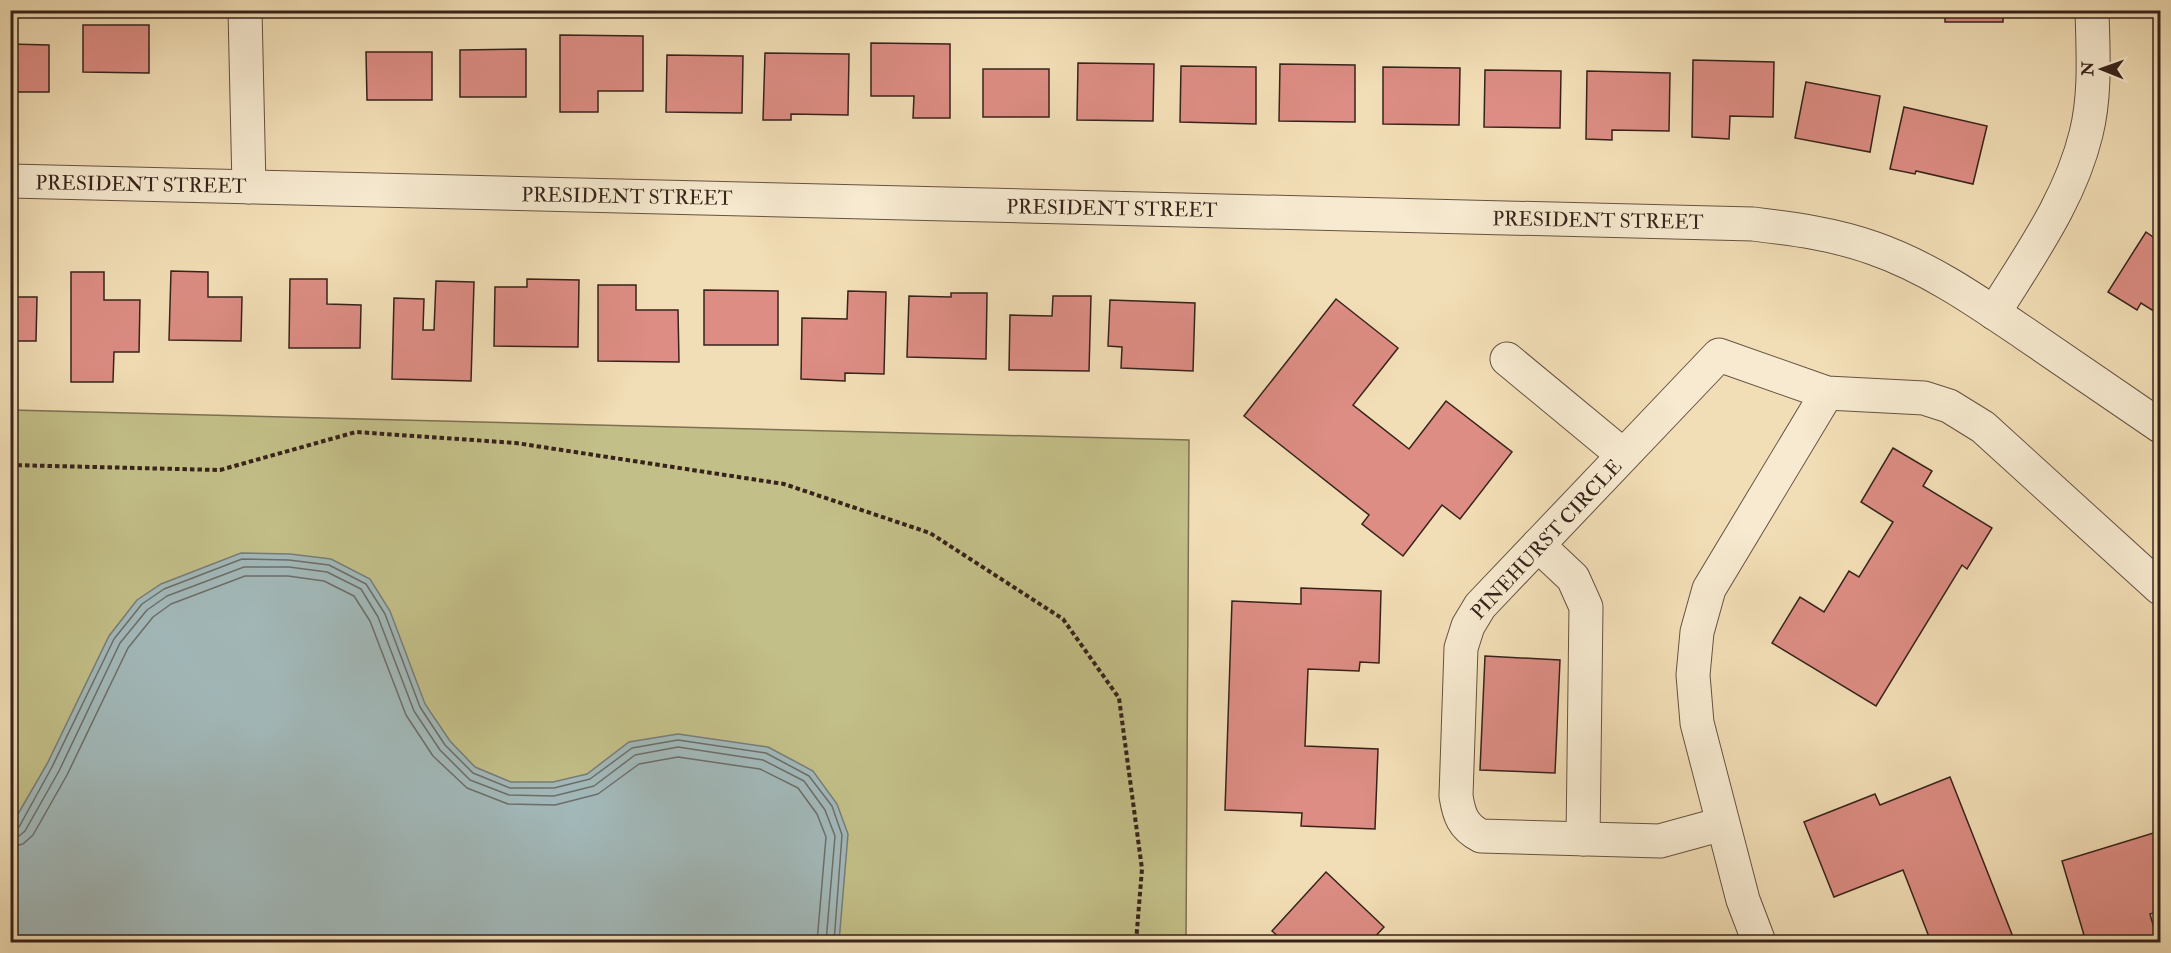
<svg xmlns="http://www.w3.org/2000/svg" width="2171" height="953" font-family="'IM FELL Double Pica',serif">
	<rect width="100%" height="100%" fill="#f2deb6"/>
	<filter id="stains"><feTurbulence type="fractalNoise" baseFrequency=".00333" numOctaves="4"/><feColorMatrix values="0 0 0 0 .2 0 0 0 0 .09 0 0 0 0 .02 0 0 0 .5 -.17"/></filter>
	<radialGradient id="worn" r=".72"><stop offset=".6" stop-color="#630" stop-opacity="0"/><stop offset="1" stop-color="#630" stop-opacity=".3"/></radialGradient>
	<polygon fill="#c3bf88" stroke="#7d7152" stroke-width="1.5" points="11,410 1189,440 1186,942 11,942"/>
	<polygon fill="#a2b9ba" stroke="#777d7a" stroke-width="1.5" points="241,553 290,554 331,559 370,579 390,611 425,704 450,741 475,767 511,782 553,782 587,774 629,742 678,734 768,747 813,771 837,804 848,834 839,942 11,942 11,826 47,764 109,636 137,600 161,584"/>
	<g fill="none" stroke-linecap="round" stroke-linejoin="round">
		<g stroke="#6c6e6a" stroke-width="1.5">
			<polyline points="10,830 19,827 52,767 114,639 142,604 164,589 242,559 289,560 329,565 366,584 385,614 420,707 445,745 473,773 510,788 554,788 590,779 632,748 678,740 766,753 809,776 832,806 842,835 834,942"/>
			<polyline points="10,838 19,836 25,831 59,771 120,643 147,610 167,596 244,567 289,567 327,572 361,589 378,617 414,711 440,750 470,780 509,795 554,796 594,786 635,755 678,747 763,760 804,781 825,810 835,836 826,942"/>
			<polyline points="10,847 23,844 33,835 67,775 128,648 153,617 171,604 245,576 288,576 324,581 354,596 370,621 406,715 433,756 467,788 508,804 555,805 598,794 639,764 678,757 760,769 798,788 817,814 826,837 817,942"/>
		</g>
	</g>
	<g fill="#dd8d84" stroke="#37231b" stroke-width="1.5">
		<rect x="1945" y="10" width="58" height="12"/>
		<polygon points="83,25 149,25 149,73 83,72"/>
		<polygon points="560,35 643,36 643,91 598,91 598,112 560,112"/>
		<polygon points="871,43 950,44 950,118 913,118 914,96 871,96"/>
		<polygon points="10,44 49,45 49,92 10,92"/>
		<polygon points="526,49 526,97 460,97 460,50"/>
		<polygon points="366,52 432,52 432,100 367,100"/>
		<polygon points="765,53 849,54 848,115 791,114 791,120 763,120"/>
		<polygon points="667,55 743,56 742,113 666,112"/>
		<polygon points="1693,60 1774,62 1773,117 1730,116 1729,139 1692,137"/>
		<polygon points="1078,63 1154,64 1153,121 1077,120"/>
		<polygon points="1280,64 1355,65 1355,122 1279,121"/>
		<polygon points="1181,66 1256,67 1256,124 1180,122"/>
		<polygon points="1383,67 1460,68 1459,125 1383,124"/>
		<rect x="983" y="69" width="66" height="48"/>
		<polygon points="1485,70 1561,71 1560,128 1484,127"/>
		<polygon points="1587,71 1670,73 1669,131 1612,130 1612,140 1586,139"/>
		<polygon points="1806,82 1880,96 1870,152 1795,138"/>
		<polygon points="1904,107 1987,126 1973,184 1916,171 1915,174 1890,169"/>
		<polygon points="2146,232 2160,242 2160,315 2141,303 2137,310 2108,292"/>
		<polygon points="171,271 208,272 208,297 242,297 241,341 169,340"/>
		<polygon points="71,272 104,272 104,300 140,300 139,352 114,352 113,382 71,382"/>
		<polygon points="290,279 327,279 327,304 361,305 360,348 289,348"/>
		<polygon points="527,279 579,280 578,347 494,346 495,287 527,287"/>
		<polygon points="436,281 474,282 471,381 392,379 394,298 424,299 423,330 434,330"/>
		<polygon points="598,285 636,285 636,310 678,310 679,362 598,361"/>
		<polygon points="704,290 778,291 778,345 704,345"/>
		<polygon points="848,291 886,292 884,374 845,373 845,381 801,379 802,318 847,319"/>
		<polygon points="951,293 987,293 986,359 907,357 909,296 951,297"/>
		<polygon points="1053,296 1091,296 1089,371 1009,370 1010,315 1052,316"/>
		<polygon points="10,297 37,297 36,341 10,341"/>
		<polygon points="1336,299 1398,348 1353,405 1409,449 1446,401 1512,452 1460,519 1442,505 1403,556 1362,524 1369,515 1244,416"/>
		<polygon points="1110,300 1195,303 1193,371 1121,368 1122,347 1108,346"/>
		<polygon points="1893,448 1932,471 1923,486 1992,528 1967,569 1962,565 1876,706 1772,643 1800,597 1824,612 1849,571 1859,577 1893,522 1861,502"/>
		<polygon points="1301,588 1381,591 1379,663 1360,662 1359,671 1308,669 1305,746 1378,749 1375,829 1301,826 1302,813 1225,810 1232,601 1301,604"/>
		<polygon points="1485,656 1560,660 1555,773 1480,770"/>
		<polygon points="1950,777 2015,942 1929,942 1931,942 1903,870 1834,897 1804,822 1875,794 1880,805"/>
		<polygon points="2160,831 2160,911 2150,914 2157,939 2145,942 2073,942 2071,939 2084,935 2062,861"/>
		<polygon points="1326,872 1384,927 1370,942 1278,942 1281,939 1272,931"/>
	</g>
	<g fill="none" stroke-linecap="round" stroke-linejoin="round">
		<defs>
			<g id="minor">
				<polyline points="245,10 249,187"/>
				<path d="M10,181l1743,43c41,5 81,10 120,24 55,19 104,53 151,85 46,31 91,62 136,93"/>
				<path d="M1994,313c35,-57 76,-113 92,-179 10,-40 7,-83 6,-124"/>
				<polyline points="1507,359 1623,455"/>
				<polyline points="1538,545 1573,578 1586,607 1583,839"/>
				<path d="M1722,824l-62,17 -179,-5c-18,-9 -22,-21 -25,-40l5,-148 7,-22 12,-20 239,-251 108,38 97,5 25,8 34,21 177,161"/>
				<polyline points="1759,942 1743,900 1697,723 1693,675 1697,632 1709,589 1827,393"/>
			</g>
		</defs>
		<use href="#minor" stroke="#665242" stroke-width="35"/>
		<polyline stroke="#37231b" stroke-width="4" stroke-dasharray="4.5 3" stroke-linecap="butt" points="10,465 220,470 356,432 516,443 784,484 930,533 1063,619 1119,698 1142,869 1136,942"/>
		<use href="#minor" stroke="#f7ead0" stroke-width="33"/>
	</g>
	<g text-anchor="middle" stroke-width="4.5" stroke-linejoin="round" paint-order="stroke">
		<g font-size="20" fill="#37231b" stroke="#f7ead0">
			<text transform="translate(141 184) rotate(1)" y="7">PRESIDENT STREET</text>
			<text transform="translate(627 196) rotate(1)" y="7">PRESIDENT STREET</text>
			<text transform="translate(1112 208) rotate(1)" y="7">PRESIDENT STREET</text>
			<text transform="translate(1598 220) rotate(1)" y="7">PRESIDENT STREET</text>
			<text transform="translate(1546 539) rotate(-47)" y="7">PINEHURST CIRCLE</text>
		</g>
	</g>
	<rect width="2171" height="953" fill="none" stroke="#f2deb6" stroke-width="36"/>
	<rect x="12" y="12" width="2147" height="929" fill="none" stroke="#37231b" stroke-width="3"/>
	<rect x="18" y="18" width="2135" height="917" fill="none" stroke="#37231b" stroke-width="1.5"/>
	<g transform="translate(2102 69) rotate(271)" stroke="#f7ead0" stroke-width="4.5" paint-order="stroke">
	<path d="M0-4.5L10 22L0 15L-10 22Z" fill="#37231b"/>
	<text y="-9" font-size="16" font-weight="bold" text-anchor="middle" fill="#37231b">N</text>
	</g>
	<rect width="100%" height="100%" filter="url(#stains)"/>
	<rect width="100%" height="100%" fill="url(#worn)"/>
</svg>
